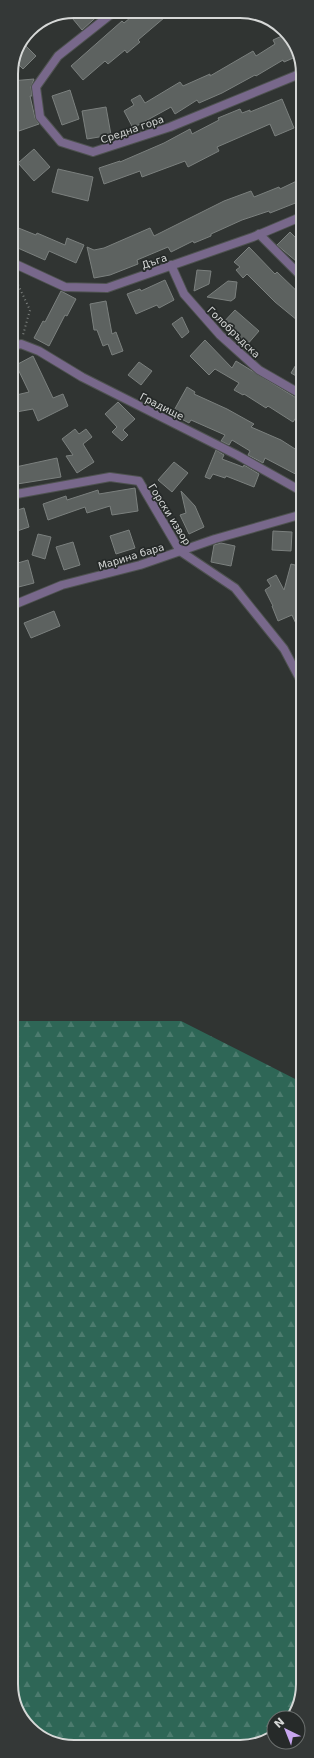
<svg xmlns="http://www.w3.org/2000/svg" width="314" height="1758" font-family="'DejaVu Sans',sans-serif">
	<defs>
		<pattern id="forest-firs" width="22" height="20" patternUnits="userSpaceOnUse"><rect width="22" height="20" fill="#2e6656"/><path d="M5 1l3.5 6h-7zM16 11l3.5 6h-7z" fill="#4c7b6e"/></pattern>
	</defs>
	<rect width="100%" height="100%" fill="#303432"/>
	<polygon fill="url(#forest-firs)" points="11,1021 181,1021 303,1083 303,1685 290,1718 274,1718 274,1733 248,1746 61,1746 27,1726 12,1692"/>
	<g fill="#5d6260" stroke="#7b807e">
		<polygon points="74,11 103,11 82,30 68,13"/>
		<polygon points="137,12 171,12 138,40 140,42 127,53 125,50 108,64 105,61 83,80 71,66 122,21 124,23"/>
		<polygon points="284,35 288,42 291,40 298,56 284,62 283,60 256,76 255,75 222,93 199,103 197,100 175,114 171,107 133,128 124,111 134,105 131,100 140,95 145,103 180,82 183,86 210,74 210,76 253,51 256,56 275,44 273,40"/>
		<polygon points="23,43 36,56 23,69 15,61"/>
		<polygon points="34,79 31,87 32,96 30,96 35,118 39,124 19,131 14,116 11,81"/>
		<polygon points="70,90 79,119 62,125 52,96"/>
		<polygon points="282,99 294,128 275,136 270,124 217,147 219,151 188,167 185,161 142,177 140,171 104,184 99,168 120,161 120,162 164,143 190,129 192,134 219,120 218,118 240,109 242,113 250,110 250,112"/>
		<polygon points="106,107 111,135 87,139 82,111"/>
		<polygon points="34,149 50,167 34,181 18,163"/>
		<polygon points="58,169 93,177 88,201 52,192"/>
		<polygon points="303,178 303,200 270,213 269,211 242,220 211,234 211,236 194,243 193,241 171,252 168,247 137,260 138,264 110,275 94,278 87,247 94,250 104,248 150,228 154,236 224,201 251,191 254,197 279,187 280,189"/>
		<polygon points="11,225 36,235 37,233 65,245 67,238 84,245 76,263 49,251 45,260 11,245"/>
		<polygon points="290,232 303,245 303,267 277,245"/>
		<polygon points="249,247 275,274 277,272 303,297 303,325 275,302 247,274 243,278 236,270 240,267 234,262"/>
		<polygon points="197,270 211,271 209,284 194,291"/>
		<polygon points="165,280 174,300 159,308 157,305 136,314 127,294 140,289 141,291"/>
		<polygon points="228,281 237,282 235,298 231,301 207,297"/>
		<polygon points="61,291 76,299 67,316 65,315 49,346 34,338 43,321 45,322"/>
		<polygon points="106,301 112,334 116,332 123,351 112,355 108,344 103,346 97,330 94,330 90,304"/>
		<polygon points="235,310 259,331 246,346 233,334 234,333 221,325"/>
		<polygon points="182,317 189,332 182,338 172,324"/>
		<polygon points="205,340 232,368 236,361 303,402 303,407 293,422 268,406 266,408 244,394 243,395 234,390 239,383 215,369 209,375 190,356"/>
		<polygon points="303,353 303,380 291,373"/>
		<polygon points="33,356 53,398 63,394 68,406 38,421 33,409 16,412 12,396 29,392 16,365"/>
		<polygon points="139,362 152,371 141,385 128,375"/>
		<polygon points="187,387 195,392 194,394 227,409 254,424 251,427 281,440 303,454 303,478 265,458 263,463 248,455 250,451 232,440 229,445 221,441 225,435 191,420 189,423 172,414"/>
		<polygon points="118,402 135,419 123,430 128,435 122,441 112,432 117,427 105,414"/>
		<polygon points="75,429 79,434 86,429 92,437 83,444 94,462 77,473 66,456 73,455 62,439"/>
		<polygon points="216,450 224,455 222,459 243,467 244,465 259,474 254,487 226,476 225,478 213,474 210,479 205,477"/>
		<polygon points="57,458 61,477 11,485 11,468"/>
		<polygon points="174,462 188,473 172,492 158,480"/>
		<polygon points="135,488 138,511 112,515 110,506 87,513 85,507 48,520 43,504 66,496 67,500 98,490 99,494"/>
		<polygon points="181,491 195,506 204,527 189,534 180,515 186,513"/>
		<polygon points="24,508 29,527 11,533 11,512"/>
		<polygon points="129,530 135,548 116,554 110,536"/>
		<polygon points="273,531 292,532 291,551 272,550"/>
		<polygon points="38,534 51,537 45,559 32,555"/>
		<polygon points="73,542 80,565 64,570 56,547"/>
		<polygon points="221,543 235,546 231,566 211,562 214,545"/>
		<polygon points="28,560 34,583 11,589 11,565"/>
		<polygon points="291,564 303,567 303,639 292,615 278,621 272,606 273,606 265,590 271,586 267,580 276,575 284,590"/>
		<polygon points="54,611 60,626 31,638 24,623"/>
	</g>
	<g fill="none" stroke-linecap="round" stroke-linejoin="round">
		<defs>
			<g id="street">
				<polyline points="115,11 58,56 36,87 40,117 61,142 93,152 170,127 302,73"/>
				<polyline points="259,234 303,278"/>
				<polyline points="11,262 65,287 107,288 253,237 303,216"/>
				<polyline points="171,265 184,294 220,335 259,370 299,393 303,392"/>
				<polyline points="11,347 21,344 39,351 82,377 237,455 303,492"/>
				<polyline points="11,495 110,477 139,481 180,551 235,588 284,649 303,685"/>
				<polyline points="11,606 62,585 140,565 215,539 303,514"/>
			</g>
		</defs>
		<use href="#street" stroke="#4e5250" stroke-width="10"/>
		<g stroke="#7c807e" stroke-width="2" stroke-dasharray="1 3" stroke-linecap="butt">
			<polyline points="297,84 303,98"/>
			<polyline points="13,274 30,310 23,335"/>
		</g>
		<use href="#street" stroke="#78688b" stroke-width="8"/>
	</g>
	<g text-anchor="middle" stroke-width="3.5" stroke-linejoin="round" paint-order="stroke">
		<g font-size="10" fill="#d6d8d7" stroke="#262a29">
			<text transform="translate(132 129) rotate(-19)" y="4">Средна гора</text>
			<text transform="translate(154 261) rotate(-19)" y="4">Дъга</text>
			<text transform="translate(234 332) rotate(44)" y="4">Голобръдска</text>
			<text transform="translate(162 406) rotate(27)" y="4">Градище</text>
			<text transform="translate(170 514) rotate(58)" y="4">Горски извор</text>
			<text transform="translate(131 556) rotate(-17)" y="4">Марина бара</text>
		</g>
	</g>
	<path d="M0 0H314V1758H0ZM74 18H240A56 56 0 0 1 296 74V1684A56 56 0 0 1 240 1740H74A56 56 0 0 1 18 1684V74A56 56 0 0 1 74 18Z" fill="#343837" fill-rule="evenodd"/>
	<path fill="none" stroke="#d6d8d7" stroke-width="2" d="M74 18H240A56 56 0 0 1 296 74V1684A56 56 0 0 1 240 1740H74A56 56 0 0 1 18 1684V74A56 56 0 0 1 74 18Z"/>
	<g transform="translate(286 1730) rotate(317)"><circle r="19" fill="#262a29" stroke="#6c706f"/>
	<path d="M0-3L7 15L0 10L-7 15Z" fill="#c8a6ef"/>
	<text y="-6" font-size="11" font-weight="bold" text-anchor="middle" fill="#d6d8d7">N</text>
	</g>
</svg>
